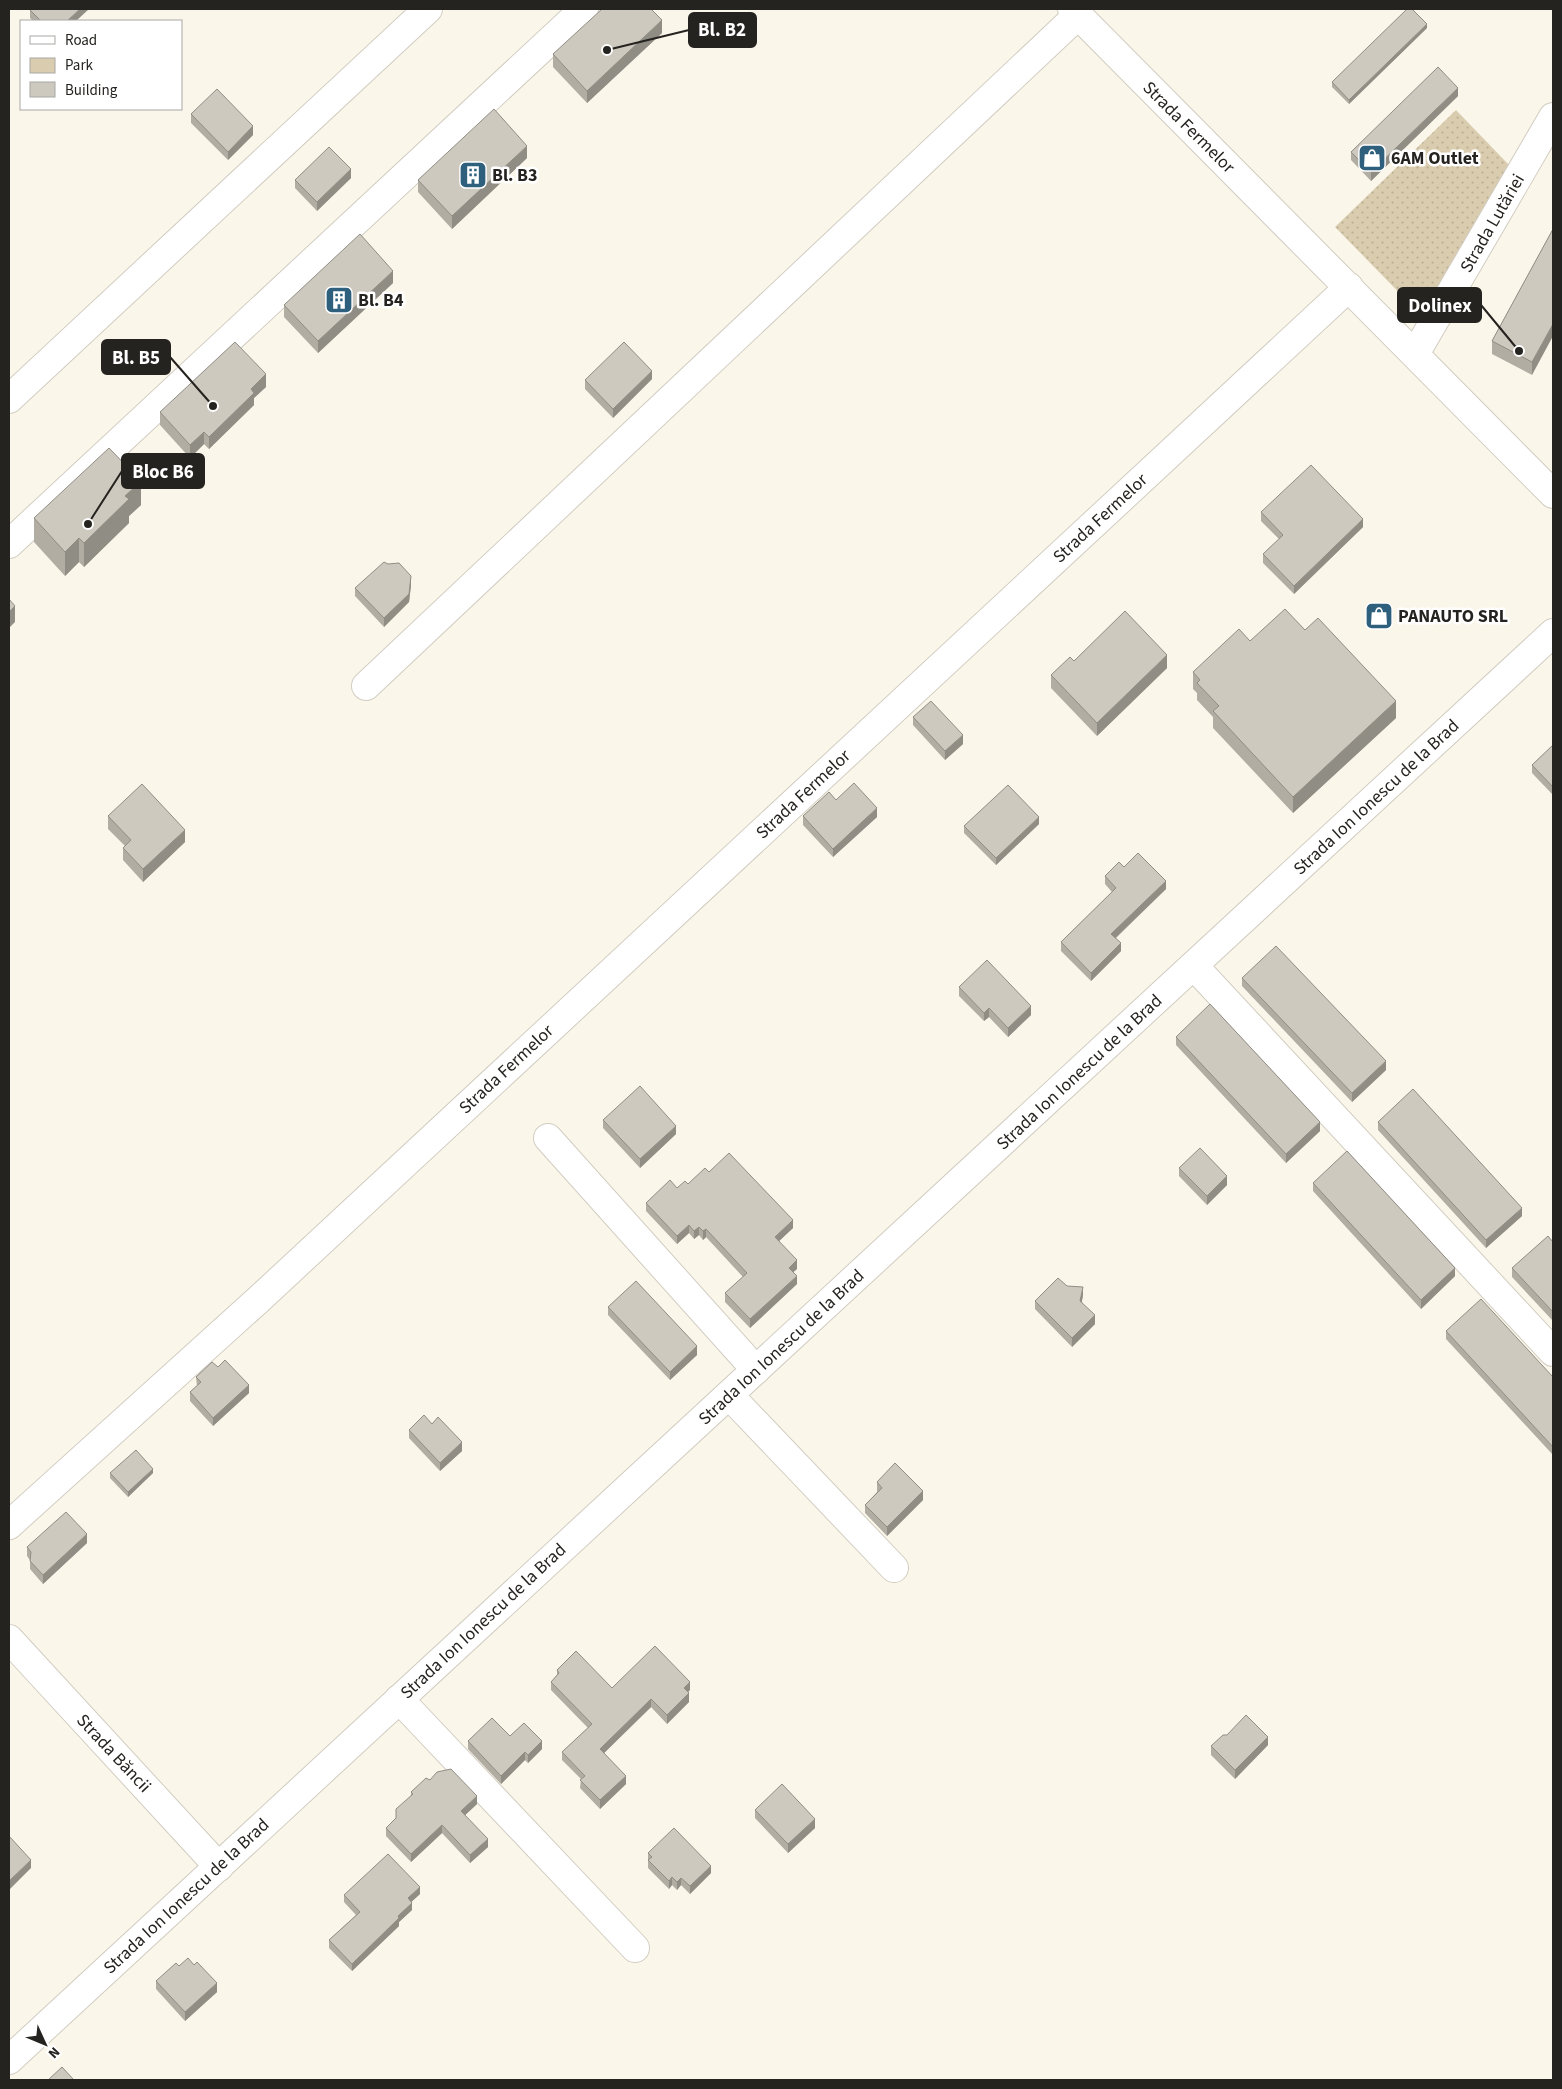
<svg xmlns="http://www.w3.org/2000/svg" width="1562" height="2089" font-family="'Source Sans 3',sans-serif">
	<defs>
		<pattern id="green-dots" width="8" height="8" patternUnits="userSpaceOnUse" patternTransform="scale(1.25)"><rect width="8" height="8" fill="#dacdaf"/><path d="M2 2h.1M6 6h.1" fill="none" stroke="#bbb096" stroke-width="1.8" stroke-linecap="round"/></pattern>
	</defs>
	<rect width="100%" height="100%" fill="#fbf6ea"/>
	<polygon fill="url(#green-dots)" points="1456,110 1509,165 1422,316 1335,227"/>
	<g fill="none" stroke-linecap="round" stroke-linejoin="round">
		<defs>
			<g id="street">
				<polyline points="1415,354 1553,117"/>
				<polyline points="9,399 428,9"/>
				<polyline points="9,544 584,9"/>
				<polyline points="366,686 1078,15"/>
				<polyline points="1194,966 1553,1352"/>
				<polyline points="548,1138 756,1370"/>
				<polyline points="729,1395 894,1568"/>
				<polyline points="9,1525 257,1301 1349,287"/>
				<polyline points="9,1639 219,1867"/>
				<polyline points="399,1699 635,1948"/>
			</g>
			<g id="secondary">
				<polyline points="1072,9 1553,494"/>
				<polyline points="9,2060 1553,633"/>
			</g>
		</defs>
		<use href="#street" stroke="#d2cdc2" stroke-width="30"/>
		<use href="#secondary" stroke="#d2cdc2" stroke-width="30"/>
		<use href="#street" stroke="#fff" stroke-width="28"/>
		<use href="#secondary" stroke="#fff" stroke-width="28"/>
	</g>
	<g fill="#b1ada3">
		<polygon points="30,10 76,21 33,21 30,18"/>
		<polygon points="1427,28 1349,104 1332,87 1332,82"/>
		<polygon points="662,33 587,103 553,67 553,54"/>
		<polygon points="1458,96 1371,181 1351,160 1351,152"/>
		<polygon points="191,114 253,135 228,160 191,123"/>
		<polygon points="527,158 452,229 418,192 418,180"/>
		<polygon points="351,178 317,211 295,188 295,180"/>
		<polygon points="1553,229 1532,375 1492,354 1492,341"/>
		<polygon points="393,283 318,353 284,317 284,305"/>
		<polygon points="652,379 613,418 585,389 585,380"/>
		<polygon points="266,387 254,398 254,405 209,449 204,444 190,458 160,425 160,412"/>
		<polygon points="141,505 129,516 129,523 84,567 79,562 65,576 34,542 34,518"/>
		<polygon points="1261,512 1363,527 1294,594 1263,563 1263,554 1279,539 1261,521"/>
		<polygon points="411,585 409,602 384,627 355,596 355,588"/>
		<polygon points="1305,630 1396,718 1293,813 1213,728 1213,717 1197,700 1197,693 1193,689 1193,672 1250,641"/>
		<polygon points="1074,661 1167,668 1097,736 1051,688 1051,675"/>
		<polygon points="913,717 963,744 945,760 913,725"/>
		<polygon points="1553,745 1553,795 1532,773 1532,765"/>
		<polygon points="836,800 877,817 833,857 803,825 803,816"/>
		<polygon points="108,816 185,842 143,882 123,860 123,848 125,846 108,829"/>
		<polygon points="1039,824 996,865 964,833 964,826"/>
		<polygon points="1124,867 1166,889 1116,938 1121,951 1091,981 1061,951 1061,942 1112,892 1105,884 1105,876"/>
		<polygon points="1242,978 1386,1070 1352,1102 1242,986"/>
		<polygon points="959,987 1031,1015 1008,1037 989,1017 984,1021 959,996"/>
		<polygon points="1176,1037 1320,1131 1286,1163 1176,1045"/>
		<polygon points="603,1120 676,1134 640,1168 603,1128"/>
		<polygon points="1378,1122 1522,1216 1486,1248 1378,1130"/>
		<polygon points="1179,1168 1227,1185 1207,1205 1179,1176"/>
		<polygon points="709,1172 793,1228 779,1241 797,1269 793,1272 797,1284 750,1328 725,1302 725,1293 743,1277 706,1237 703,1240 699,1235 694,1239 689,1233 677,1244 646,1211 646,1203 677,1188 688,1184"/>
		<polygon points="1313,1183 1455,1276 1421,1309 1313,1191"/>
		<polygon points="1553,1242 1553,1321 1512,1277 1512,1268"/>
		<polygon points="1067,1286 1083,1295 1082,1302 1095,1324 1072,1347 1035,1309 1035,1301"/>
		<polygon points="608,1307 697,1355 670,1380 608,1315"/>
		<polygon points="1446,1331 1553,1377 1553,1455 1446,1339"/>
		<polygon points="218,1367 249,1393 213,1426 190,1401 190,1392 197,1386 196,1377"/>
		<polygon points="432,1424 462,1451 440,1471 409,1438 409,1430"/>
		<polygon points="110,1473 153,1473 128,1497 110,1478"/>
		<polygon points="877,1482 923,1500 887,1536 865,1513 865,1505 877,1492"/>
		<polygon points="87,1543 43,1584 30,1569 30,1560 27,1556 27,1547"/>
		<polygon points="557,1670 612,1688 690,1690 688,1692 689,1702 667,1724 651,1707 604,1753 626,1784 600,1809 580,1788 581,1779 562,1760 562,1752 588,1728 551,1690 551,1682 557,1675"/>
		<polygon points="510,1736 542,1749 528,1763 525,1760 501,1784 468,1749 468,1741"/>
		<polygon points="1268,1745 1235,1779 1211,1755 1211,1746"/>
		<polygon points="411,1792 477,1804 465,1815 488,1847 470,1863 442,1833 411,1862 386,1836 386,1828 396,1818 411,1795"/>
		<polygon points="755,1810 815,1828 788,1853 755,1818"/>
		<polygon points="648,1853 711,1873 690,1894 681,1885 677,1890 672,1885 669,1889 648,1868"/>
		<polygon points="420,1894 411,1902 412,1910 399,1922 399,1926 352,1971 329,1948 329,1940 356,1915 344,1902 344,1895"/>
		<polygon points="179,1966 217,1992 185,2021 156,1989 156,1981"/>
	</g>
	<g fill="#908d85">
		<polygon points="80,9 89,9 76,21 67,21"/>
		<polygon points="662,20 662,33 587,103 587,91"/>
		<polygon points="1427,24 1427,28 1349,104 1349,100"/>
		<polygon points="1458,88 1458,96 1371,181 1371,172"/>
		<polygon points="253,126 253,135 228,160 228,152"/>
		<polygon points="527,146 527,158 452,229 452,216"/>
		<polygon points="351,169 351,178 317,211 317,202"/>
		<polygon points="393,271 393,283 318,353 318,341"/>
		<polygon points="1553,324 1553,336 1532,375 1532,362"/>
		<polygon points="652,371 652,379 613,418 613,409"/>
		<polygon points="266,374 266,387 254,398 254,405 209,449 209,437 251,389"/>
		<polygon points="204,432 204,444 190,458 190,445"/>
		<polygon points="141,481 141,505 129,516 129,523 84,567 84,543 125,496"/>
		<polygon points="1363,519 1363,527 1294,594 1294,586"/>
		<polygon points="79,538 79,562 65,576 65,552"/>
		<polygon points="411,576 411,585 409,602 384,627 384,618"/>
		<polygon points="15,606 15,622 9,628 9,612"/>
		<polygon points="1167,655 1167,668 1097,736 1097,723"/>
		<polygon points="1396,701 1396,718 1293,813 1293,797"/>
		<polygon points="963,735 963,744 945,760 945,751"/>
		<polygon points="877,808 877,817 833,857 833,849"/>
		<polygon points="1039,817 1039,824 996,865 996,858"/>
		<polygon points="185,830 185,842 143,882 143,869"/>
		<polygon points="1166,881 1166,889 1111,942 1111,934"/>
		<polygon points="1121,943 1121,951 1091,981 1091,973"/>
		<polygon points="1031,1006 1031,1015 1008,1037 1008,1028"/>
		<polygon points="989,1008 989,1017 984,1021 984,1013"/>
		<polygon points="1386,1061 1386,1070 1352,1102 1352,1093"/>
		<polygon points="1320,1122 1320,1131 1286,1163 1286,1154"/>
		<polygon points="676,1126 676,1134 640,1168 640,1159"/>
		<polygon points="1227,1176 1227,1185 1207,1205 1207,1196"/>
		<polygon points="1522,1208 1522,1216 1486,1248 1486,1240"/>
		<polygon points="793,1220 793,1228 775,1245 775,1237"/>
		<polygon points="689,1225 689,1233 677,1244 677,1236"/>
		<polygon points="699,1227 699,1235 694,1239 694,1231"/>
		<polygon points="706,1229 706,1237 703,1240 703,1231"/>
		<polygon points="797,1260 797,1269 789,1276 789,1268"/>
		<polygon points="1455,1268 1455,1276 1421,1309 1421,1300"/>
		<polygon points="797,1276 797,1284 750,1328 750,1319"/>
		<polygon points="1083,1287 1083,1295 1080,1309 1080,1301"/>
		<polygon points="1095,1315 1095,1324 1072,1347 1072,1338"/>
		<polygon points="697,1346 697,1355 670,1380 670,1372"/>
		<polygon points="249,1385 249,1393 213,1426 213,1418"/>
		<polygon points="462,1442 462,1451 440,1471 440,1463"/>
		<polygon points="153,1469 153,1473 128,1497 128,1492"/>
		<polygon points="923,1491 923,1500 887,1536 887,1527"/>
		<polygon points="87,1534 87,1543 43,1584 43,1575"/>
		<polygon points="690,1682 690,1690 684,1696 684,1688"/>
		<polygon points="689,1693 689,1702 667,1724 667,1715"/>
		<polygon points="651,1699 651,1707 600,1757 600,1749"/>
		<polygon points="1268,1737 1268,1745 1235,1779 1235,1770"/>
		<polygon points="542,1741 542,1749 528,1763 528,1755"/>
		<polygon points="525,1752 525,1760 501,1784 501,1776"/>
		<polygon points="626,1776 626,1784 600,1809 600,1800"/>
		<polygon points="477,1796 477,1804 461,1819 461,1811"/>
		<polygon points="815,1819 815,1828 788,1853 788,1844"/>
		<polygon points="442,1825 442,1833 411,1862 411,1854"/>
		<polygon points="488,1839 488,1847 470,1863 470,1855"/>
		<polygon points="31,1860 31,1868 9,1890 9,1881"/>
		<polygon points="711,1866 711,1873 690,1894 690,1886"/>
		<polygon points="672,1877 672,1885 669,1889 669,1881"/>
		<polygon points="681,1878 681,1885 677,1890 677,1882"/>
		<polygon points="420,1887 420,1894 408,1905 408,1898"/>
		<polygon points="412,1903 412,1910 399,1922 399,1926 352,1971 352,1964 398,1916"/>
		<polygon points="217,1983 217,1992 185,2021 185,2012"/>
		<polygon points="10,1986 10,1995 9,1996 9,1987"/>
	</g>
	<g fill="#cec9be" stroke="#908d85">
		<polygon points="31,9 80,9 67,21 41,21 30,10"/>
		<polygon points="602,9 651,9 662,20 587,91 553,54"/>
		<polygon points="1407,9 1412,9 1427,24 1349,100 1332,82"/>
		<polygon points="1438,67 1458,88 1371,172 1351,152"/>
		<polygon points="217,89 253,126 228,152 191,114"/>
		<polygon points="494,109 527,146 452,216 418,180"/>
		<polygon points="329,147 351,169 317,202 295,180"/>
		<polygon points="1553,229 1553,324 1532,362 1492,341"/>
		<polygon points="360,234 393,271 318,341 284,305"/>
		<polygon points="235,342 266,374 251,389 254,393 209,437 204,432 190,445 160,412"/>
		<polygon points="624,342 652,371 613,409 585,380"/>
		<polygon points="109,448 141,481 125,496 129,499 84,543 79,538 65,552 34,518"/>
		<polygon points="1311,465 1363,519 1294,586 1263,554 1283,535 1261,512"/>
		<polygon points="384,562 388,564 399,563 411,576 409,594 384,618 355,588"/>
		<polygon points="9,599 15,606 9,612"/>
		<polygon points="1285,609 1305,630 1318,618 1396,701 1293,797 1213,711 1219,706 1197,683 1200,680 1193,672 1239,629 1250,641"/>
		<polygon points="1125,611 1167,655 1097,723 1051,675 1070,657 1074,661"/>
		<polygon points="931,701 963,735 945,751 913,717"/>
		<polygon points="1553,745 1553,787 1532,765"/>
		<polygon points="854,783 877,808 833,849 803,816 829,792 836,800"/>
		<polygon points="142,784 185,830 143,869 123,848 131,840 108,816"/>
		<polygon points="1008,785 1039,817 996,858 964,826"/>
		<polygon points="1138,853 1166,881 1111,934 1121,943 1091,973 1061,942 1116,888 1105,876 1119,862 1124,867"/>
		<polygon points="1276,946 1386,1061 1352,1093 1242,978"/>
		<polygon points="987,960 1031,1006 1008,1028 989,1008 984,1013 959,987"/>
		<polygon points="1210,1004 1320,1122 1286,1154 1176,1037"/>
		<polygon points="640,1086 676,1126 640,1159 603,1120"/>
		<polygon points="1413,1089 1522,1208 1486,1240 1378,1122"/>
		<polygon points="1200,1148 1227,1176 1207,1196 1179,1168"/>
		<polygon points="1347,1151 1455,1268 1421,1300 1313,1183"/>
		<polygon points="729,1153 793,1220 775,1237 797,1260 789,1268 797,1276 750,1319 725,1293 747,1273 706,1229 703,1231 699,1227 694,1231 689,1225 677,1236 646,1203 670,1180 677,1188 685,1181 688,1184 705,1168 709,1172"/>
		<polygon points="1548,1236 1553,1242 1553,1312 1512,1268"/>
		<polygon points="1058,1278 1067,1286 1083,1287 1080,1301 1095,1315 1072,1338 1035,1301"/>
		<polygon points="636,1281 697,1346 670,1372 608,1307"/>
		<polygon points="1481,1299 1553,1377 1553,1447 1446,1331"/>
		<polygon points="225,1360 249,1385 213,1418 190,1392 201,1382 196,1377 212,1362 218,1367"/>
		<polygon points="424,1415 432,1424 438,1417 462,1442 440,1463 409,1430"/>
		<polygon points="136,1450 153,1469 128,1492 110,1473"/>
		<polygon points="895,1463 923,1491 887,1527 865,1505 882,1488 877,1482"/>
		<polygon points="66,1512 87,1534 43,1575 30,1561 31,1552 27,1547"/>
		<polygon points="655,1646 690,1682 684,1688 689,1693 667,1715 651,1699 600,1749 626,1776 600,1800 580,1780 585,1776 562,1752 592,1724 551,1682 559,1673 557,1670 576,1651 612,1688"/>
		<polygon points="1246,1715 1268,1737 1235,1770 1211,1746 1223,1735 1227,1735"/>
		<polygon points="492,1718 510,1736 524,1723 542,1741 528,1755 525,1752 501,1776 468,1741"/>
		<polygon points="451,1769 477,1796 461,1811 488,1839 470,1855 442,1825 411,1854 386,1828 396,1818 396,1809 413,1794 411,1792 426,1778 430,1780 437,1772"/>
		<polygon points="782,1784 815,1819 788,1844 755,1810"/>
		<polygon points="674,1828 711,1866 690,1886 681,1878 677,1882 672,1877 669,1881 648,1860 652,1857 648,1853"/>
		<polygon points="9,1836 31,1860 9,1881"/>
		<polygon points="388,1854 420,1887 408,1898 412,1903 398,1916 399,1918 352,1964 329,1940 360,1912 344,1895"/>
		<polygon points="188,1958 194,1965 197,1962 217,1983 185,2012 156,1981 176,1963 179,1966"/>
		<polygon points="62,2067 74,2080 48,2080"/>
	</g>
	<defs>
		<symbol id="shop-square" viewBox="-11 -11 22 22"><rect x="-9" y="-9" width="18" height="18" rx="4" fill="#2e5f7d" stroke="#fff"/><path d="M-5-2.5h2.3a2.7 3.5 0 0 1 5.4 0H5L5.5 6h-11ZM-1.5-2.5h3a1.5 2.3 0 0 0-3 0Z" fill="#fff"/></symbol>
		<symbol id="building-square" viewBox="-11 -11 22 22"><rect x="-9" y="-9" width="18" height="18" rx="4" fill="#2e5f7d" stroke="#fff"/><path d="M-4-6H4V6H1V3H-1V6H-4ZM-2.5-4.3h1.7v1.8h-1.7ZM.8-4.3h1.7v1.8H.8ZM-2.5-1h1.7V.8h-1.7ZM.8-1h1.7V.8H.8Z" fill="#fff"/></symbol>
	</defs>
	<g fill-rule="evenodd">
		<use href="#shop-square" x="1356" y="142" width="32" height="32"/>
		<use href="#building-square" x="457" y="159" width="32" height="32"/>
		<use href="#building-square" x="323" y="284" width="32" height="32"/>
		<use href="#shop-square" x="1363" y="600" width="32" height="32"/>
	</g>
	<g text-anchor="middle" stroke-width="5" stroke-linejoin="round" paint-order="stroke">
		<g font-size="18" fill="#25231f" stroke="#fff">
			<text transform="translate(1189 127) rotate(45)" y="6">Strada Fermelor</text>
			<text transform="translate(1492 223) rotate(-60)" y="6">Strada Lutăriei</text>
			<text transform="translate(1100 518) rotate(-43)" y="6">Strada Fermelor</text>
			<text transform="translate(803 794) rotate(-43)" y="6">Strada Fermelor</text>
			<text transform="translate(1376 797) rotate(-43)" y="6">Strada Ion Ionescu de la Brad</text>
			<text transform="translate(506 1069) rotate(-43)" y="6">Strada Fermelor</text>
			<text transform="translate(1079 1072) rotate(-43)" y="6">Strada Ion Ionescu de la Brad</text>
			<text transform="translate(781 1347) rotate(-43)" y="6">Strada Ion Ionescu de la Brad</text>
			<text transform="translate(483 1621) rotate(-43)" y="6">Strada Ion Ionescu de la Brad</text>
			<text transform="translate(114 1753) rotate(47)" y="6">Strada Băncii</text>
			<text transform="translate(186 1896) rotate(-43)" y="6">Strada Ion Ionescu de la Brad</text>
		</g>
		<g font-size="18" font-weight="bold" fill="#25231f" stroke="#fff" text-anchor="start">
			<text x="1391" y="164">6AM Outlet</text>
			<text x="492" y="181">Bl. B3</text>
			<text x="358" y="306">Bl. B4</text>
			<text x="1398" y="622">PANAUTO SRL</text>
		</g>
	</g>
	<path fill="none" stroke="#25231f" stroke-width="2" d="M607 50L689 30M1519 351L1481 305M213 406L170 357M88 524L122 471"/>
	<g fill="#25231f" stroke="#fff" stroke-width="2">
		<circle cx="607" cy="50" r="5"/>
		<circle cx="1519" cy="351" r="5"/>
		<circle cx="213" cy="406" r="5"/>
		<circle cx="88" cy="524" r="5"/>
	</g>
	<g fill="#25231f" stroke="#25231f" stroke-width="2">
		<rect x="689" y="13" width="67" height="34" rx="5"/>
		<rect x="1398" y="288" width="83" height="34" rx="5"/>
		<rect x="102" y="340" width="68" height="34" rx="5"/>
		<rect x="122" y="454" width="82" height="34" rx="5"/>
	</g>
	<g font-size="19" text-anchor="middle" font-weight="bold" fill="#fff">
		<text x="722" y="36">Bl. B2</text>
		<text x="1440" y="312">Dolinex</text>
		<text x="136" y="364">Bl. B5</text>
		<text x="163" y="478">Bloc B6</text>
	</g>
	<rect width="1562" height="2089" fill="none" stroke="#25231f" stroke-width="20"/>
	<rect x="20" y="20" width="162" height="90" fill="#ffffff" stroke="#a8a7a5"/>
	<rect x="30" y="36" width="25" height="8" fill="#ffffff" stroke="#a8a7a5"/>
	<text x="65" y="45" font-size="15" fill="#25231f">Road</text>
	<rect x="30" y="58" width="25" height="15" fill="#dacdaf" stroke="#a8a7a5"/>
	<text x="65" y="70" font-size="15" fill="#25231f">Park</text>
	<rect x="30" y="82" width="25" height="15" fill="#cec9be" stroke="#a8a7a5"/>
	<text x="65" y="95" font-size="15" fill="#25231f">Building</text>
	<g transform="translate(45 2044) rotate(134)" stroke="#ffffff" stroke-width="4" paint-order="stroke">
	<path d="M0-4L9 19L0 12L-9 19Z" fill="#25231f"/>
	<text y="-8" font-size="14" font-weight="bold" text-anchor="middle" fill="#25231f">N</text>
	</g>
</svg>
